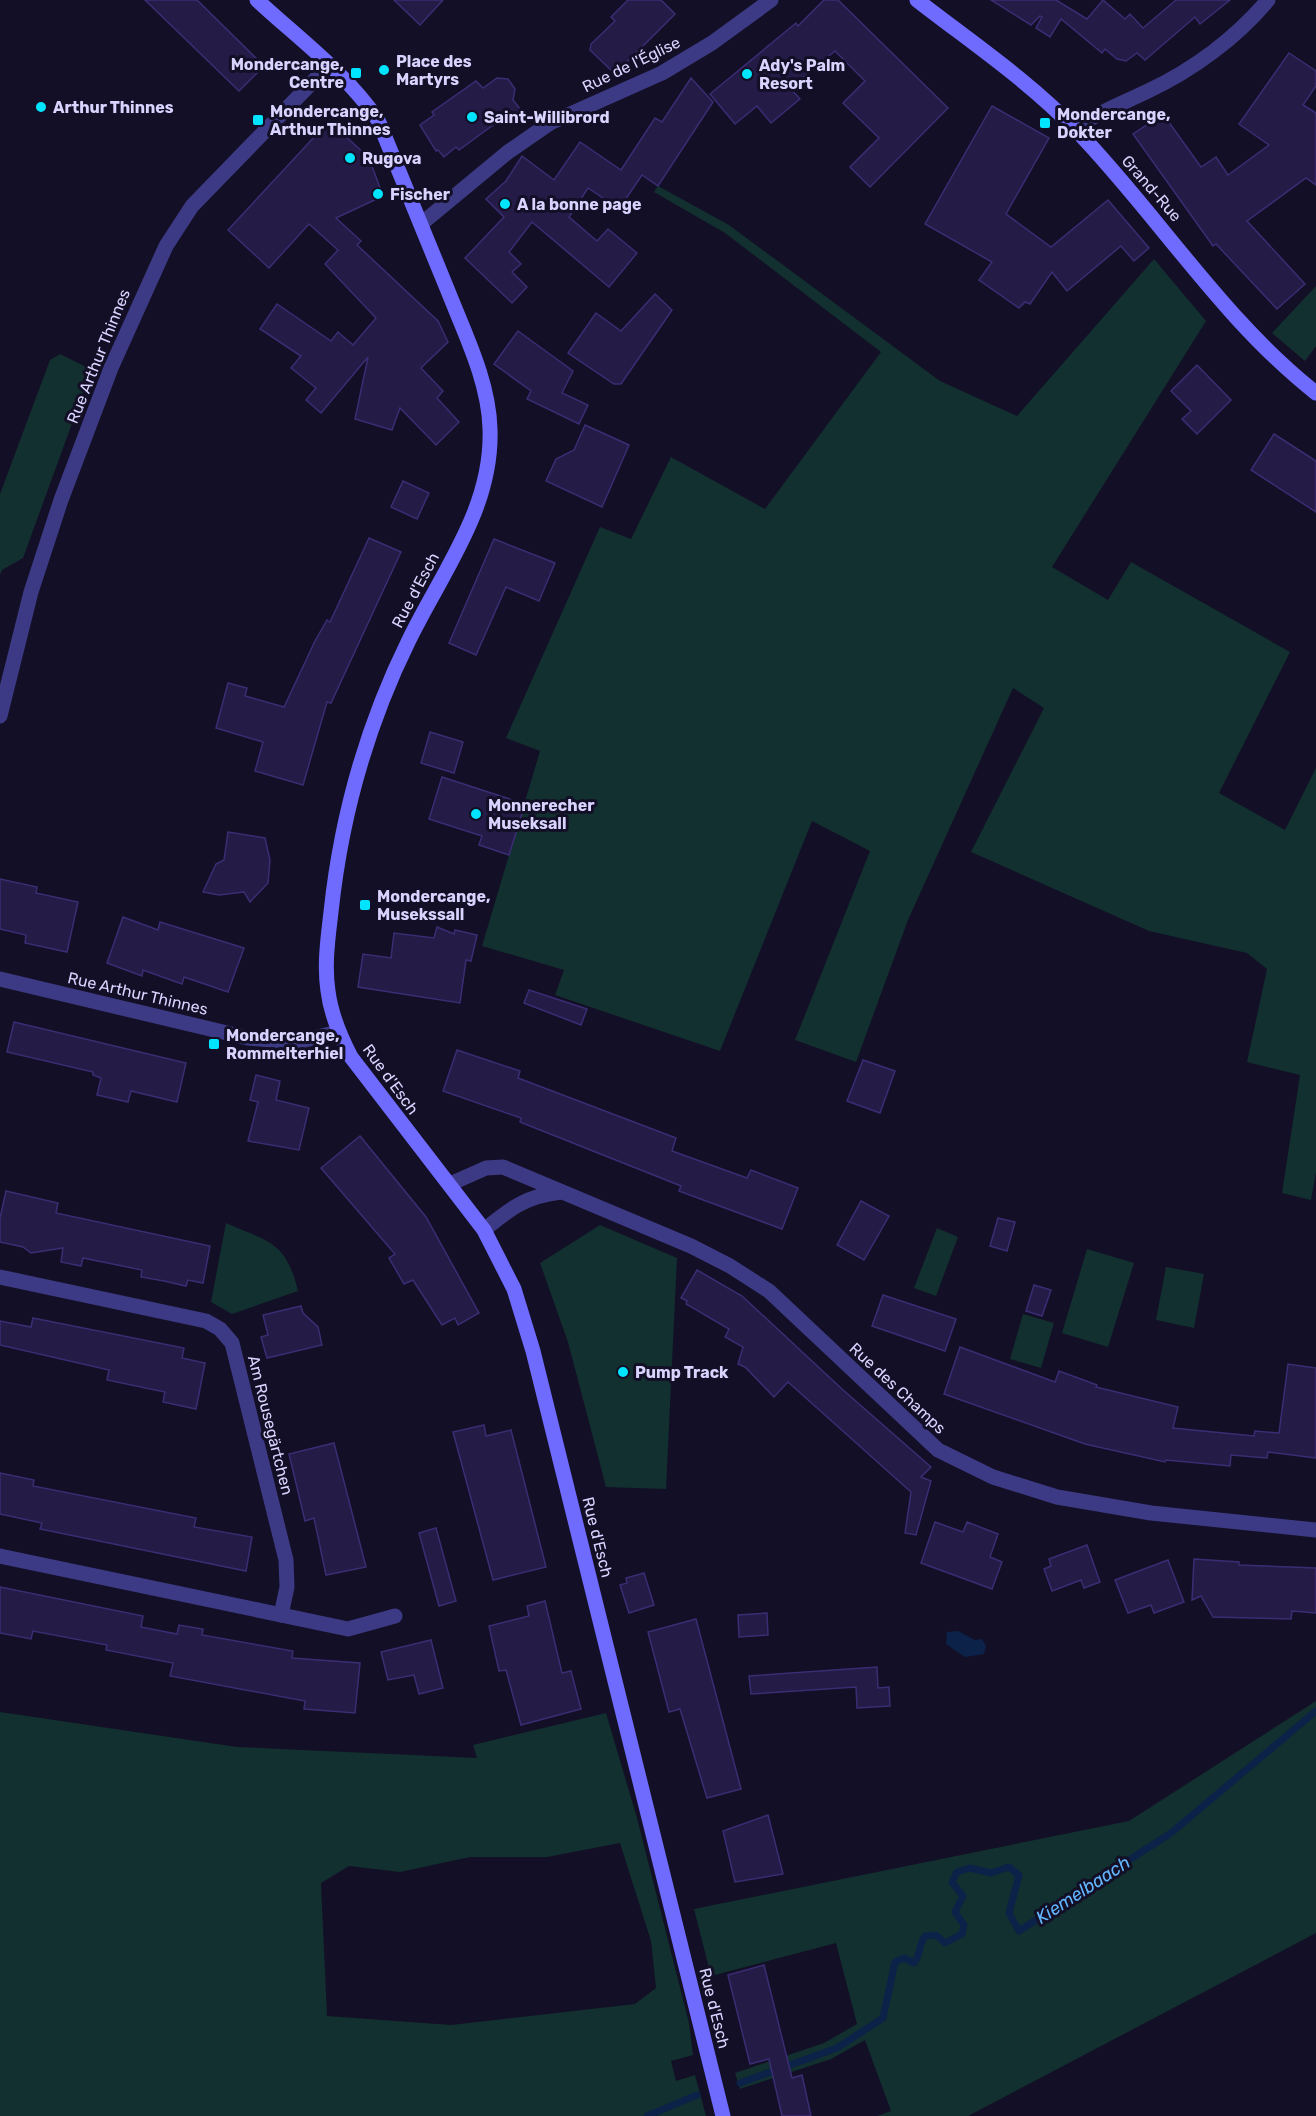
<svg xmlns="http://www.w3.org/2000/svg" width="1316" height="2116" font-family="Rubik,sans-serif">
	<rect width="100%" height="100%" fill="#130f26"/>
	<g fill="#12302f" fill-rule="evenodd">
		<polygon points="658,186 729,225 940,381 1017,416 1154,259 1206,321 1052,567 1108,600 1131,562 1290,652 1219,793 1285,830 1316,768 1316,1172 1311,1200 1282,1193 1300,1075 1247,1062 1267,969 1247,953 1149,931 971,852 1044,708 1013,688 908,920 856,1062 795,1040 870,851 812,821 720,1051 555,995 564,970 482,946 540,751 506,738 600,527 631,539 671,457 765,509 881,352 725,233 654,192"/>
		<polygon points="1316,286 1316,346 1305,361 1272,333"/>
		<polygon points="60,354 86,367 90,374 23,558 2,570 0,575 0,494 50,360"/>
		<path d="M226,1223c43,19 60,18 72,68l-66,23 -21,-12z"/>
		<polygon points="600,1225 677,1258 666,1489 606,1487 568,1342 540,1263"/>
		<polygon points="937,1228 958,1237 936,1296 914,1288"/>
		<polygon points="1087,1249 1134,1263 1108,1347 1062,1333"/>
		<polygon points="1166,1267 1204,1274 1194,1328 1156,1320"/>
		<polygon points="1023,1314 1054,1323 1041,1368 1010,1359"/>
		<polygon points="1316,1701 1316,1933 968,2116 877,2116 891,2111 865,2040 831,2059 740,2089 735,2073 824,2043 857,2024 836,1943 711,1976 694,1909 1129,1821"/>
		<path d="M0,1712l237,35 240,11 -4,-13 133,-32 31,105 52,205 4,32 -22,6 5,20 19,-6 11,41h-706zM620,1843l31,98 5,47 -21,16 -184,21 -124,-9 -6,-133 28,-17 51,6 70,-15h77z"/>
	</g>
	<polygon fill="#0c2248" points="958,1631 975,1640 982,1639 986,1646 984,1654 965,1657 946,1644 947,1632"/>
	<g fill="none" stroke-linecap="round" stroke-linejoin="round">
		<g stroke="#0c2248" stroke-width="7">
			<path d="M740,2083l97,-35 46,-30 12,-56 9,-4 10,5c7,-8 4,-18 11,-27l11,-1 9,8 17,-9 2,-9 -9,-13 8,-16 -11,-14 5,-10 13,-4 21,5 18,-6 10,8 -10,38 10,18 152,-98 145,-122"/>
			<polyline points="647,2116 697,2095"/>
		</g>
	</g>
	<g fill="#241b47" stroke="#3b2d73" stroke-width="1.5">
		<polygon points="145,0 197,0 264,66 239,91"/>
		<polygon points="394,0 443,0 420,25"/>
		<polygon points="628,0 661,0 675,14 615,74 590,50 591,44 615,21 611,17"/>
		<polygon points="824,0 838,0 948,108 870,187 850,167 879,138 843,103 865,81 835,51 790,88 800,99 771,123 757,106 735,124 710,94 796,23 798,26"/>
		<polygon points="991,0 1056,0 1087,19 1103,0 1125,19 1130,14 1143,28 1176,0 1230,0 1200,24 1195,17 1145,60 1137,53 1126,61 1117,59 1105,49 1102,53 1061,19 1050,37 1036,28 1042,17 1040,16 1031,25"/>
		<polygon points="1289,53 1316,71 1316,86 1303,105 1316,113 1316,185 1306,178 1247,221 1305,284 1277,309 1216,244 1213,246 1133,134 1163,114 1201,167 1216,157 1228,175 1269,145 1239,124"/>
		<polygon points="497,78 508,79 515,89 513,100 521,110 503,123 500,120 459,150 456,147 444,157 438,150 436,151 420,125 434,115 432,112 476,81 483,88"/>
		<polygon points="691,78 713,102 658,186 642,175 619,209 588,188 569,217 597,241 608,229 637,253 609,287 532,222 509,252 521,264 512,272 527,287 512,303 465,258 504,217 486,199 506,181 522,156 554,180 580,142 621,170 655,118 662,122"/>
		<polygon points="992,106 1049,138 1006,214 1051,247 1108,200 1149,248 1134,261 1121,246 1067,291 1052,272 1030,304 1025,302 1019,308 979,280 992,262 925,224"/>
		<polygon points="329,121 369,158 383,196 336,218 361,241 357,245 438,321 448,342 421,368 443,391 437,398 459,422 436,445 400,408 392,430 355,419 368,357 321,413 306,400 316,388 291,368 301,356 260,329 277,304 331,341 338,332 353,345 376,318 325,264 338,250 309,224 269,268 228,230"/>
		<polygon points="655,294 672,310 621,384 614,384 568,353 596,313 621,331"/>
		<polygon points="518,331 573,371 562,393 588,405 579,424 527,399 531,391 494,364"/>
		<polygon points="1197,365 1231,400 1197,434 1182,419 1191,411 1171,391"/>
		<polygon points="585,425 629,445 602,507 546,481 556,459 574,450"/>
		<polygon points="1274,434 1316,461 1316,512 1251,470"/>
		<polygon points="403,481 429,493 417,519 391,507"/>
		<polygon points="369,538 401,552 331,703 327,702 303,785 255,771 263,742 216,728 228,683 247,688 245,696 284,707 315,641 327,620 330,622"/>
		<polygon points="494,539 555,563 539,601 506,587 476,655 449,643"/>
		<polygon points="430,732 463,742 454,773 421,763"/>
		<polygon points="442,777 525,804 509,855 479,845 482,836 429,819"/>
		<polygon points="228,832 265,838 270,860 268,883 250,902 244,892 219,895 203,892 216,864 224,860"/>
		<polygon points="0,879 37,887 36,893 78,902 67,952 25,943 26,935 0,929"/>
		<polygon points="123,917 158,930 160,922 244,948 228,992 184,977 182,984 143,970 142,976 107,963"/>
		<polygon points="437,927 454,934 455,930 477,935 471,961 466,960 460,1003 358,987 363,954 391,958 394,933 434,938"/>
		<polygon points="529,990 587,1009 581,1025 524,1003"/>
		<polygon points="14,1022 186,1063 177,1102 131,1091 128,1102 97,1095 101,1078 93,1075 93,1072 7,1052"/>
		<polygon points="457,1050 520,1071 518,1078 676,1138 672,1151 747,1178 751,1170 798,1188 782,1229 679,1191 681,1186 520,1122 521,1118 443,1091"/>
		<polygon points="863,1060 895,1071 880,1113 847,1101"/>
		<polygon points="256,1075 280,1081 276,1100 309,1108 299,1150 248,1141 258,1102 250,1100"/>
		<polygon points="360,1136 426,1217 479,1313 458,1325 455,1318 442,1325 413,1280 404,1284 389,1258 395,1254 321,1168"/>
		<polygon points="6,1191 58,1203 56,1213 210,1246 203,1283 188,1280 186,1286 164,1281 141,1277 142,1270 83,1258 81,1266 61,1262 63,1248 31,1253 23,1247 0,1242 0,1218"/>
		<polygon points="861,1201 889,1216 864,1260 837,1245"/>
		<polygon points="998,1218 1015,1222 1007,1251 990,1246"/>
		<polygon points="697,1270 742,1296 842,1389 931,1467 921,1477 931,1481 916,1535 905,1533 911,1492 788,1382 774,1397 745,1367 738,1364 743,1347 725,1337 729,1329 686,1304 687,1301 681,1298"/>
		<polygon points="1034,1285 1051,1290 1042,1316 1026,1311"/>
		<polygon points="883,1295 956,1319 945,1351 872,1326"/>
		<polygon points="301,1306 303,1313 318,1327 322,1345 267,1358 261,1337 268,1335 263,1315"/>
		<polygon points="33,1318 184,1348 182,1358 205,1363 196,1409 163,1402 165,1392 107,1380 109,1370 0,1345 0,1321 31,1327"/>
		<polygon points="960,1347 1055,1382 1059,1371 1097,1385 1096,1387 1178,1407 1173,1428 1254,1436 1255,1431 1279,1433 1288,1364 1316,1368 1316,1458 1268,1452 1267,1458 1231,1455 1230,1466 1166,1460 1165,1462 1085,1444 944,1394"/>
		<polygon points="484,1425 486,1436 511,1430 546,1567 493,1580 453,1432"/>
		<polygon points="334,1443 366,1567 326,1575 314,1518 305,1521 289,1454"/>
		<polygon points="0,1473 34,1480 33,1486 196,1518 194,1527 252,1537 246,1571 40,1529 42,1523 0,1514"/>
		<polygon points="935,1522 963,1532 967,1522 998,1534 990,1557 1002,1562 992,1589 921,1563"/>
		<polygon points="436,1528 456,1601 439,1606 419,1533"/>
		<polygon points="1087,1545 1100,1582 1084,1588 1081,1580 1052,1591 1044,1569 1051,1566 1049,1559"/>
		<polygon points="1194,1559 1239,1562 1239,1565 1316,1568 1316,1613 1292,1611 1291,1619 1213,1617 1201,1596 1192,1600"/>
		<polygon points="1168,1560 1184,1602 1154,1613 1151,1605 1128,1613 1115,1580"/>
		<polygon points="644,1573 654,1605 629,1613 620,1585 627,1583 626,1578"/>
		<polygon points="0,1587 143,1616 141,1627 177,1634 179,1625 203,1629 202,1635 293,1651 292,1658 360,1663 355,1713 304,1709 305,1701 170,1676 173,1663 106,1650 107,1645 33,1631 31,1639 0,1633"/>
		<polygon points="545,1601 562,1673 571,1671 581,1709 521,1725 506,1670 499,1671 489,1626 529,1616 527,1606"/>
		<polygon points="767,1613 768,1635 739,1637 738,1615"/>
		<polygon points="696,1619 741,1789 707,1798 680,1709 669,1712 648,1632"/>
		<polygon points="431,1640 443,1688 419,1694 414,1675 388,1680 381,1652"/>
		<polygon points="877,1667 878,1688 889,1687 890,1706 857,1708 856,1687 751,1694 749,1676"/>
		<polygon points="768,1815 783,1874 735,1882 723,1831"/>
		<polygon points="764,1965 792,2078 802,2075 811,2116 782,2116 769,2059 750,2064 728,1975"/>
	</g>
	<g fill="none" stroke-linecap="round" stroke-linejoin="round">
		<g stroke="#3d3a85" stroke-width="15">
			<path d="M1074,128c24,-15 49,-25 74,-37 45,-21 88,-53 120,-91"/>
			<polyline points="421,224 508,152 550,123 662,73 712,43 771,0"/>
			<polyline points="0,716 31,592 61,500 111,368 166,246 192,206 329,65"/>
			<polyline points="0,979 248,1038 297,1042 338,1032"/>
			<polyline points="450,1184 486,1168 503,1167 691,1246 730,1266 769,1291 938,1450 993,1477 1057,1497 1151,1513 1316,1530"/>
			<path d="M484,1230c27,-22 42,-34 77,-38"/>
			<polyline points="0,1277 206,1321 220,1329 232,1343 286,1560 287,1587 281,1615"/>
			<polyline points="0,1556 348,1629 395,1616"/>
		</g>
		<g stroke="#6f6bff" stroke-width="15">
			<path d="M257,0c42,39 89,73 121,120 23,57 47,114 70,171 17,43 41,91 42,138 3,79 -48,143 -81,211 -42,85 -68,178 -78,272 -3,26 -7,53 -3,79 3,24 12,45 23,66l133,173 30,59 19,62 190,765"/>
			<path d="M917,0c54,42 112,81 159,130 82,85 146,189 240,263"/>
		</g>
	</g>
	<g fill="#00e5ff" stroke="#130f26" stroke-width="2">
		<circle cx="384" cy="70" r="6"/>
		<rect x="350" y="67" width="12" height="12" rx="3"/>
		<circle cx="747" cy="74" r="6"/>
		<circle cx="41" cy="107" r="6"/>
		<circle cx="472" cy="117" r="6"/>
		<rect x="252" y="114" width="12" height="12" rx="3"/>
		<rect x="1039" y="117" width="12" height="12" rx="3"/>
		<circle cx="350" cy="158" r="6"/>
		<circle cx="378" cy="194" r="6"/>
		<circle cx="505" cy="204" r="6"/>
		<circle cx="476" cy="814" r="6"/>
		<rect x="359" y="899" width="12" height="12" rx="3"/>
		<rect x="208" y="1038" width="12" height="12" rx="3"/>
		<circle cx="623" cy="1372" r="6"/>
	</g>
	<g text-anchor="middle" stroke-width="6" stroke-linejoin="round" paint-order="stroke">
		<g font-size="16" font-weight="bold" fill="#d9d4ff" stroke="#130f26" text-anchor="start">
			<text x="396" y="67">Place des<tspan x="396" dy="18">Martyrs</tspan></text>
			<text x="344" y="70" text-anchor="end">Mondercange,<tspan x="344" dy="18">Centre</tspan></text>
			<text x="759" y="71">Ady's Palm<tspan x="759" dy="18">Resort</tspan></text>
			<text x="53" y="113">Arthur Thinnes</text>
			<text x="270" y="117">Mondercange,<tspan x="270" dy="18">Arthur Thinnes</tspan></text>
			<text x="1057" y="120">Mondercange,<tspan x="1057" dy="18">Dokter</tspan></text>
			<text x="484" y="123">Saint-Willibrord</text>
			<text x="362" y="164">Rugova</text>
			<text x="390" y="200">Fischer</text>
			<text x="517" y="210">A la bonne page</text>
			<text x="488" y="811">Monnerecher<tspan x="488" dy="18">Museksall</tspan></text>
			<text x="377" y="902">Mondercange,<tspan x="377" dy="18">Musekssall</tspan></text>
			<text x="226" y="1041">Mondercange,<tspan x="226" dy="18">Rommelterhiel</tspan></text>
			<text x="635" y="1378">Pump Track</text>
		</g>
		<g font-size="16" fill="#d9d4ff" stroke="#130f26">
			<text transform="translate(631 64) rotate(-26)" y="6">Rue de l'Église</text>
			<text transform="translate(1152 188) rotate(49)" y="6">Grand-Rue</text>
			<text transform="translate(98 356) rotate(-68)" y="6">Rue Arthur Thinnes</text>
			<text transform="translate(415 590) rotate(-62)" y="6">Rue d'Esch</text>
			<text transform="translate(138 993) rotate(13)" y="6">Rue Arthur Thinnes</text>
			<text transform="translate(391 1079) rotate(54)" y="6">Rue d'Esch</text>
			<text transform="translate(898 1388) rotate(43)" y="6">Rue des Champs</text>
			<text transform="translate(271 1425) rotate(76)" y="6">Am Rousegärtchen</text>
			<text transform="translate(598 1537) rotate(76)" y="6">Rue d'Esch</text>
			<text transform="translate(715 2008) rotate(76)" y="6">Rue d'Esch</text>
		</g>
		<g font-size="18" font-style="italic" fill="#62b6ff" stroke="#130f26">
			<text transform="translate(1083 1890) rotate(-33)" y="6">Kiemelbaach</text>
		</g>
	</g>
</svg>
